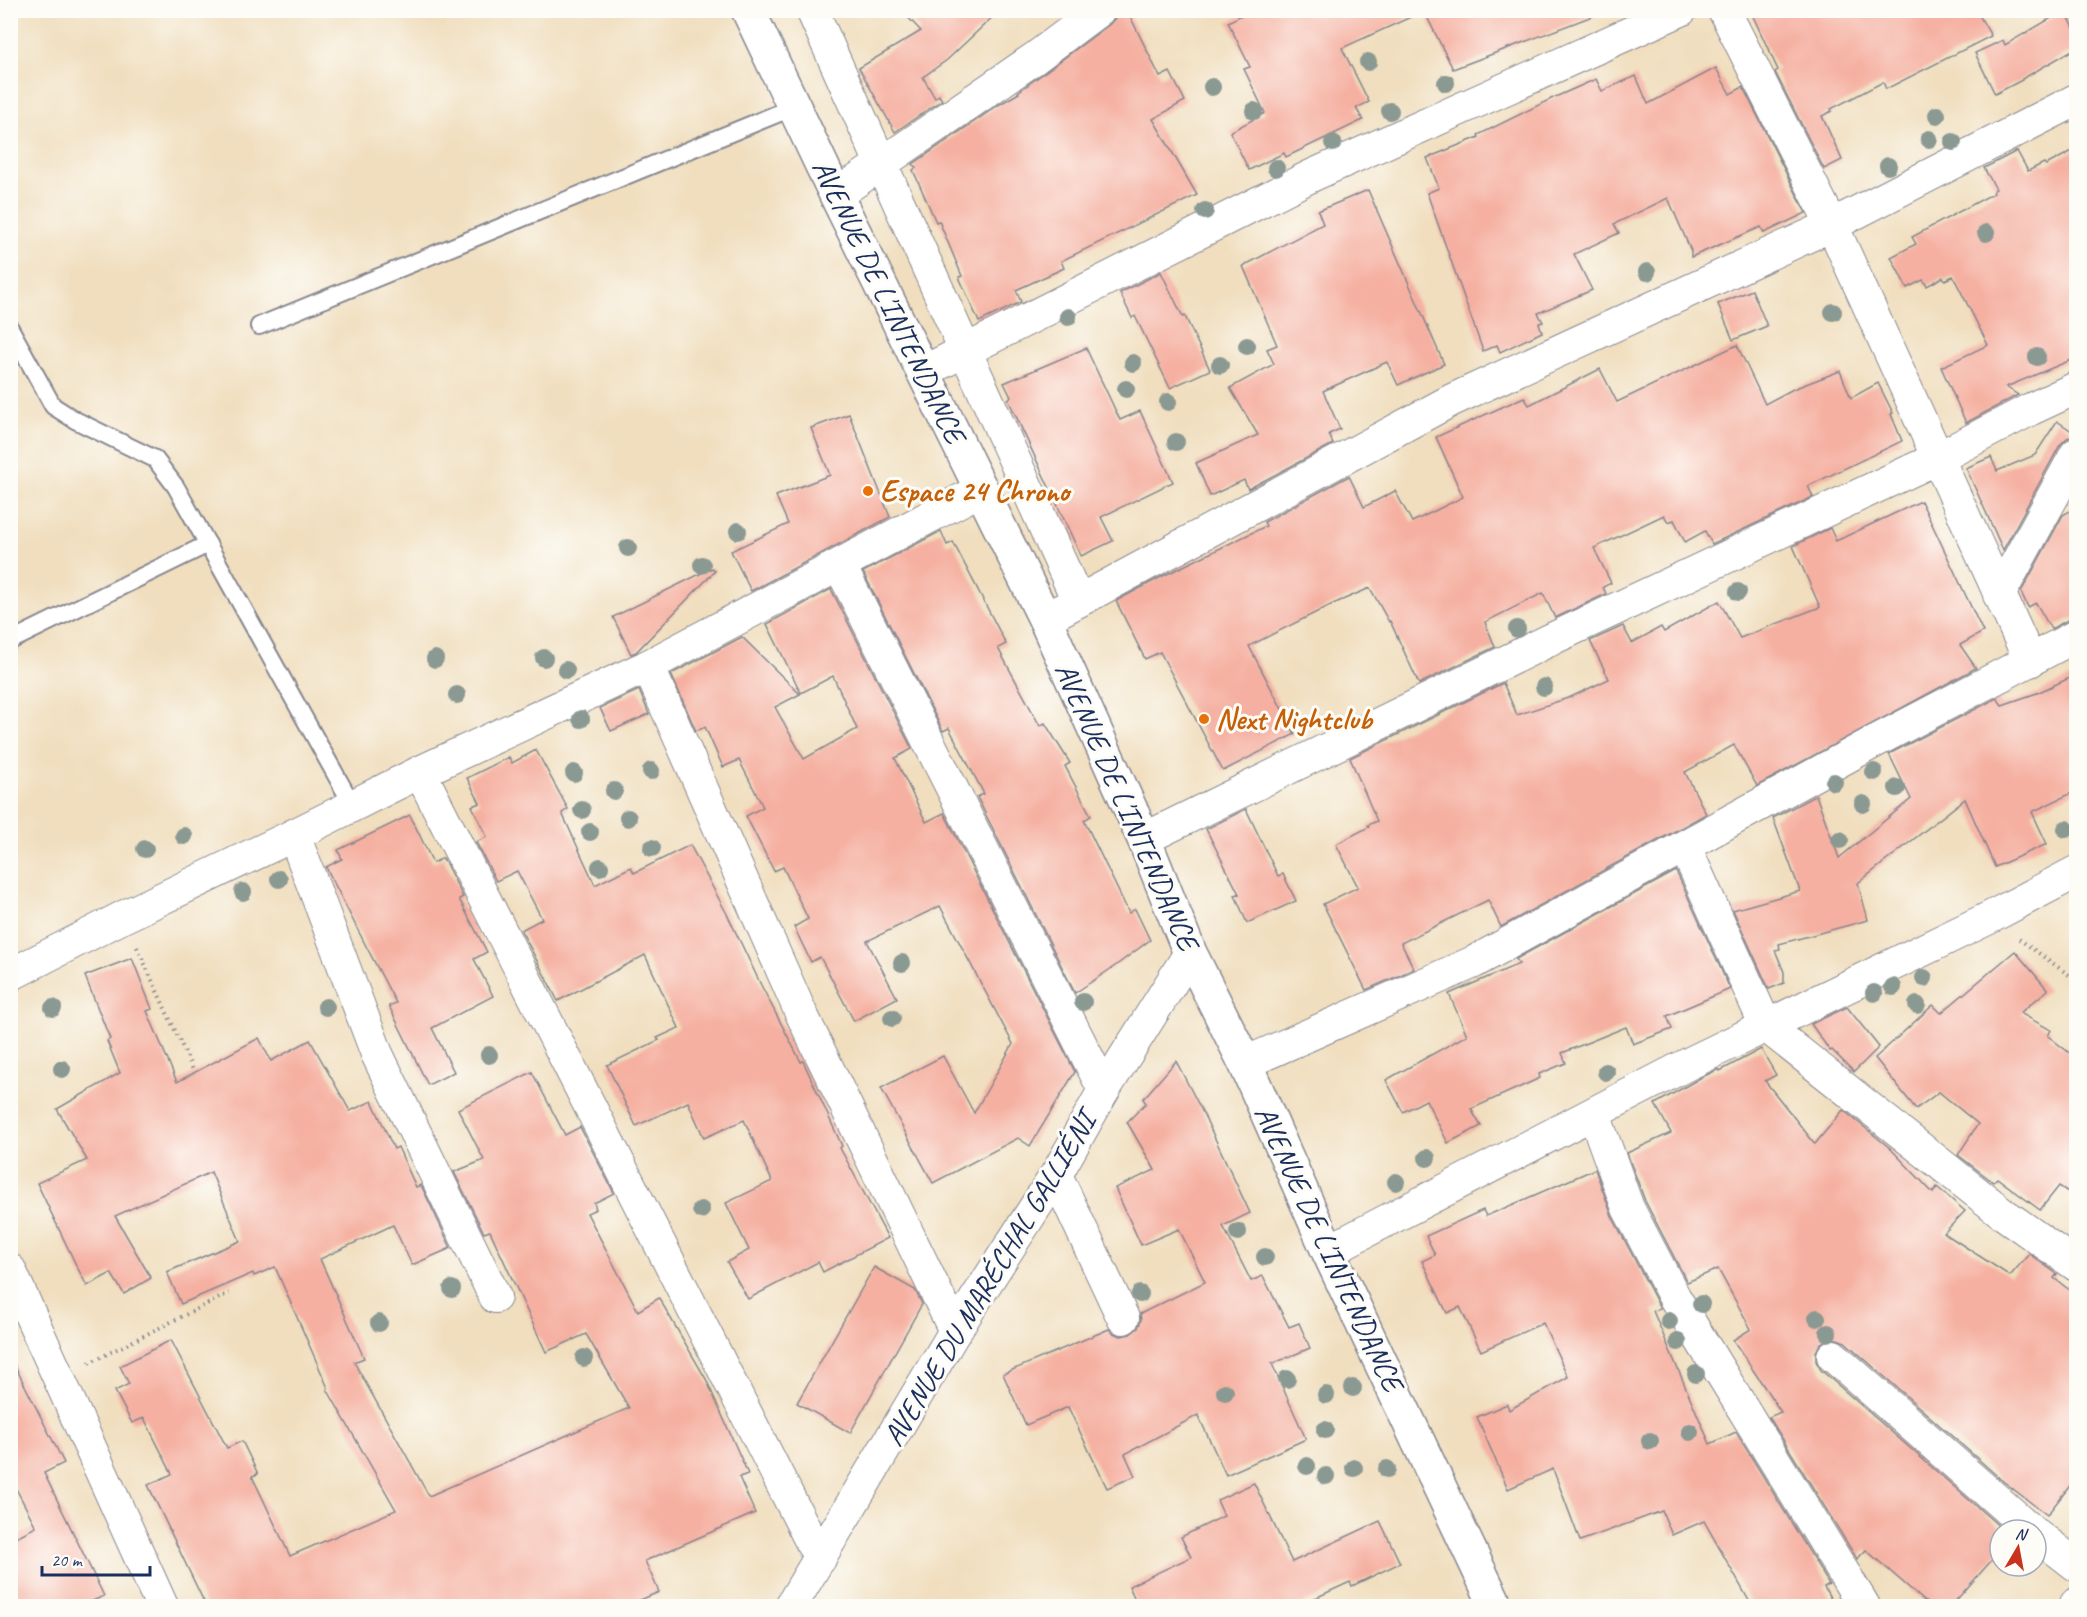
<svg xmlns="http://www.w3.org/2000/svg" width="2087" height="1617" font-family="Caveat,sans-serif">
	<rect width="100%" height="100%" fill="#fdfcf7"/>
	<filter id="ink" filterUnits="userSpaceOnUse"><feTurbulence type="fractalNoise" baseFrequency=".0167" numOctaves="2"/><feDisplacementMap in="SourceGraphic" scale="12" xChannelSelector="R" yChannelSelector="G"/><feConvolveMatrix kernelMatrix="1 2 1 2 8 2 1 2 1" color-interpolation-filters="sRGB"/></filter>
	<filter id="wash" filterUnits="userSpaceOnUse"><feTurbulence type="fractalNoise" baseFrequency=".008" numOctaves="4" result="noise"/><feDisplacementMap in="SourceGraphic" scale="24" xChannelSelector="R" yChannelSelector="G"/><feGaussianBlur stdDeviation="1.35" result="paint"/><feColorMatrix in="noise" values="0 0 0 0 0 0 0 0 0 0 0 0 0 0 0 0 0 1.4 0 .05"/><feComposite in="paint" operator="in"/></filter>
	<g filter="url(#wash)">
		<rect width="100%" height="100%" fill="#f0debe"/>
		<g id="blocks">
			<g fill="#f5b0a1">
				<polygon points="901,10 1000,10 947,60 923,77 935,98 939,95 942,100 895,132 859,68 921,31"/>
				<polygon points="1121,10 1127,10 1160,77 1170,72 1185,101 1153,119 1197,195 1061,261 1064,268 1016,290 1021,302 979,322 959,277 962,276 939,221 936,222 913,170 916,168 913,164 1000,104 1019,93 1018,92 1110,24 1115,18 1116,12"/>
				<polygon points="1251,10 1598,10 1598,14 1453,69 1424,11 1342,48 1369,102 1356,108 1363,120 1286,157 1284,153 1249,170 1230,132 1265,113 1244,69 1250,67 1228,22"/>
				<polygon points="1750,10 1976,10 1991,36 1886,89 1883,82 1831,109 1832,111 1822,116 1842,160 1824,169 1775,72 1778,70"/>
				<polygon points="2065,10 2076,32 2076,48 2022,79 2022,80 1995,94 1975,53 2003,40 2005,45"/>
				<polygon points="1716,68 1730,94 1743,87 1806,213 1764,233 1761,227 1691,257 1691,251 1668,198 1614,224 1619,233 1574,254 1592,290 1538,313 1543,322 1539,323 1542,332 1500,352 1497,345 1483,351 1427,193 1439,188 1427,158 1479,137 1478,135 1553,98 1596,79 1602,91 1636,76 1648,104"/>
				<polygon points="2076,149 2076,358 2006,387 2018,395 1966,423 1941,367 1988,345 1953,276 1945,280 1943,277 1927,286 1923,280 1907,288 1891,257 1916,244 1912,237 1994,193 1993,191 1996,189 1984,168 2017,151 2028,171 2044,163 2046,165"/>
				<polygon points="1368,190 1444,364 1398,385 1387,362 1323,391 1340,429 1329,434 1333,444 1248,489 1244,480 1210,496 1196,463 1258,435 1230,388 1274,364 1267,349 1277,345 1243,266 1323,224 1318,211"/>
				<polygon points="1161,272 1183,317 1185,316 1210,370 1170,388 1135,316 1132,318 1120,293"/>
				<polygon points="1752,290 1767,326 1733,340 1718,304"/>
				<polygon points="1737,345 1765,404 1793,389 1840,371 1851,398 1878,383 1893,413 1891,414 1902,441 1808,486 1813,497 1712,544 1705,531 1685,542 1674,520 1668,522 1664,515 1594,548 1611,583 1603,587 1606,594 1555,618 1543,593 1485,622 1495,647 1419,684 1390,621 1389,622 1370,588 1333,604 1249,646 1295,734 1223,771 1160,652 1145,659 1116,601 1163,576 1266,526 1264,522 1349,476 1364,507 1395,491 1412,522 1463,497 1436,437 1524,397 1529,405 1600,369 1617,402"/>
				<polygon points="1086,348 1120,420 1140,411 1173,482 1101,517 1113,541 1081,556 1008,399 1011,397 1004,383"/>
				<polygon points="849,414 890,517 751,591 731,551 788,524 776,496 830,475 811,428"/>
				<polygon points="2057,421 2076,434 2076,436 2067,438 2060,445 2003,550 1966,468 1991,457 1997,471 2035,455"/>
				<polygon points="1921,501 1983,632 1960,645 1976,668 1757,786 1734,745 1685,772 1706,814 1501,927 1488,900 1401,943 1414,969 1366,990 1323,904 1358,887 1336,844 1369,827 1368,825 1377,821 1350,758 1503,683 1517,715 1571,697 1609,679 1590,641 1623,626 1632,643 1661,627 1664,632 1719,601 1740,638 1820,607 1793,546 1830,528 1836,541"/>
				<polygon points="2076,507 2076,618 2068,620 2051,629 2036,603 2028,607 2021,592 2063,515"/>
				<polygon points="941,531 947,545 953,542 1006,644 998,648 1040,726 1045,723 1070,763 1065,766 1091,816 1084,820 1129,913 1135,909 1150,940 1115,966 1075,993 977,797 984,794 949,728 943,731 863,572"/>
				<polygon points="712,568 715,571 636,652 631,654 613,617"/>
				<polygon points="831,589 912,749 895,758 926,822 944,813 1075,1072 1030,1146 1018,1138 933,1183 881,1088 943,1056 974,1113 1013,1044 940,906 867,941 897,998 854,1021 820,957 811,962 794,927 808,919 783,867 774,871 746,816 763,807 739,760 723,767 705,727 696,731 671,674 742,637 800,694 775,707 804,759 857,729 833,676 801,693 767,624"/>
				<polygon points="2076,675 2076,791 2032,812 2047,844 1995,867 1965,799 1858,883 1868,920 1779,944 1780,949 1775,950 1784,972 1784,983 1769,989 1733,910 1800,891 1773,818 1816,795 1839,858 1911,799 1889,754 1997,698 2002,705 2037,693"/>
				<polygon points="639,690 649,714 611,731 600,708"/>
				<polygon points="536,750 568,809 562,813 595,885 631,867 634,873 690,845 727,914 761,985 801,1062 803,1061 842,1146 840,1148 888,1238 823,1272 818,1262 748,1299 727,1262 749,1250 726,1203 772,1181 744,1120 704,1138 688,1102 636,1126 607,1065 659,1040 657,1038 679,1028 645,955 558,1001 521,930 542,919 517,871 496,881 476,842 487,837 472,806 480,803 467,778 509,757 512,763"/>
				<polygon points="1246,809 1278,876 1283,874 1296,901 1247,923 1235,895 1239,894 1206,829"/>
				<polygon points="410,815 433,863 443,858 463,897 459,899 487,952 474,959 493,996 432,1028 454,1072 428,1085 389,1006 396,1003 366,946 326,867 342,859 338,850"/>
				<polygon points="1676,871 1730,989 1667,1016 1672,1029 1633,1044 1626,1027 1562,1053 1566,1063 1539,1074 1540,1078 1471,1109 1481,1126 1448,1143 1426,1100 1403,1112 1386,1080 1467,1035 1449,994 1519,964 1516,959"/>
				<polygon points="2015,951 2048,990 2020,1013 2051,1030 2048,1036 2076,1058 2076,1197 2059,1186 2040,1210 1997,1178 1993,1182 1958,1155 1978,1124 1939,1092 1916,1109 1875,1058 1933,1005 1941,1013"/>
				<polygon points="132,958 152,1009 147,1011 177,1082 259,1038 271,1061 310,1040 350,1111 372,1101 394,1149 398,1147 416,1187 421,1185 451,1248 412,1265 393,1225 320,1259 364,1358 354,1362 429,1496 629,1408 586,1334 546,1352 490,1231 484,1233 454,1172 484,1160 458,1109 532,1072 565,1135 580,1127 614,1193 594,1203 596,1209 587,1213 638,1311 659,1298 706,1379 748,1474 739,1477 755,1513 645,1561 659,1592 626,1606 206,1606 148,1485 172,1474 144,1418 132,1423 115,1391 129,1384 120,1366 171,1340 227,1448 242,1441 258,1474 252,1476 290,1556 396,1510 327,1389 328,1388 275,1267 254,1276 253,1273 181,1304 167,1272 240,1241 211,1172 115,1216 151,1278 124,1294 111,1273 87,1286 76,1265 37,1183 87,1160 57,1109 120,1073 107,1041 110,1039 85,976"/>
				<polygon points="1847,1007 1879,1047 1854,1072 1832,1050 1830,1051 1811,1024"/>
				<polygon points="1761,1049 1776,1075 1765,1081 1815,1144 1843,1110 1890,1148 1933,1193 1937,1187 1965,1211 1944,1233 2010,1276 2029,1254 2057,1274 2054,1278 2076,1295 2076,1478 2047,1515 2004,1482 1845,1342 1837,1339 1828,1339 1820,1344 1816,1352 1816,1361 1821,1370 2000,1527 2000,1551 1951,1606 1930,1606 1866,1550 1857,1559 1769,1417 1781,1412 1733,1340 1751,1329 1718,1269 1687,1282 1645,1201 1627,1153 1671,1133 1655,1104 1700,1078 1719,1069 1720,1071"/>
				<polygon points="1176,1061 1203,1113 1250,1213 1223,1226 1251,1281 1263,1276 1289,1327 1299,1323 1310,1348 1272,1364 1306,1439 1226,1475 1198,1415 1125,1454 1135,1476 1107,1488 1068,1407 1026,1425 1003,1374 1109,1329 1113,1333 1121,1336 1130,1334 1138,1328 1141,1320 1140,1314 1205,1282 1179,1229 1141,1245 1115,1188 1155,1170 1127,1122 1146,1103 1143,1099"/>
				<polygon points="1595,1169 1612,1216 1660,1308 1653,1311 1710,1444 1736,1432 1829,1584 1824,1587 1835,1606 1752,1606 1704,1521 1672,1535 1662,1511 1580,1541 1553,1469 1508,1489 1477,1417 1507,1404 1509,1410 1568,1377 1543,1323 1481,1351 1460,1307 1447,1313 1422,1261 1435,1255 1426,1236 1483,1210 1486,1216"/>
				<polygon points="874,1267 915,1290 922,1304 850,1433 797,1403"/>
				<polygon points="10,1356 64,1463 44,1473 104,1596 81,1606 10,1606 10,1540 36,1527 10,1477"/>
				<polygon points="1254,1483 1292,1562 1380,1521 1400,1563 1352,1586 1350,1582 1298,1606 1138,1606 1129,1586 1191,1557 1181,1537 1224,1516 1217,1500"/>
			</g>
		</g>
	</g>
	<g filter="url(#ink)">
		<use href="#blocks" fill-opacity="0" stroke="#86868e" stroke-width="1.5"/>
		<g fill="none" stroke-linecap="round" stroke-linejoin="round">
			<defs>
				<g id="lane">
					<polyline points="259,326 794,107"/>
					<polyline points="10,328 53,406 75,420 155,459 176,487 353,806"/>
					<polyline points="10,641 208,544"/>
				</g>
				<g id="street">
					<polyline points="812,10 1078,601"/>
					<polyline points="1724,10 1832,225 2030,661"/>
					<polyline points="836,195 1035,58 1099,10"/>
					<polyline points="923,372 1311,176 1681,10"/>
					<polyline points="840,566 1104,1090"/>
					<polyline points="1999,595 2076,454"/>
					<polyline points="1045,619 1452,400 1832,225 2076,100"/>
					<polyline points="648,666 800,1011 955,1331"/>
					<polyline points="420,772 820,1559"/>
					<polyline points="294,835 377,1054 495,1297"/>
					<polyline points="1144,839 1556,637 1938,458 2031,409 2076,388"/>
					<polyline points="1685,847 1766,1026 2005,1215 2076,1265"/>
					<polyline points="10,975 123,917 294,835 420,772 648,666 982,489"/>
					<polyline points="1245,1063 1474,962 1872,743 2076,636"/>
					<polyline points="1594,1114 1628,1208 1675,1298 1864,1606"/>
					<polyline points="1056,1175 1123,1318"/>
					<polyline points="1328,1251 1690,1063 1989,918 2076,872"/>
					<polyline points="10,1270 162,1606"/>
					<polyline points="1833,1356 2031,1530"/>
					<polyline points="2036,1534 2076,1565"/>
					<polyline points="791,1606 955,1331 1056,1175 1104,1090 1190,953"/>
					<polyline points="2075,1606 2076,1604"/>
				</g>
				<polyline id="primary" points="748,10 836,195 1045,619 1144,839 1190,953 1245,1063 1328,1251 1496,1606"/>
			</defs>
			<use href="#lane" stroke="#86868e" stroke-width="20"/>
			<use href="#street" stroke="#86868e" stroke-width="34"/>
			<use href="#primary" stroke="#86868e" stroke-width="36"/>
			<g stroke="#86868e" stroke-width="4" stroke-dasharray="1.5 4.5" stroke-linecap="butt">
				<polyline points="2019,939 2076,980"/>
				<polyline points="137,947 193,1070"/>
				<polyline points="89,1363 229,1293"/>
			</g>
			<use href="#lane" stroke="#fff" stroke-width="16"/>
			<use href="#street" stroke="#fff" stroke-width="32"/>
			<use href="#primary" stroke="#fff" stroke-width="33"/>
		</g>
		<g fill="#8b9993">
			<circle cx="1368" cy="62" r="9"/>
			<circle cx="1446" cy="83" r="9"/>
			<circle cx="1212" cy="87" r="9"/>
			<circle cx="1254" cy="111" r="9"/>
			<circle cx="1390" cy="111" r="9"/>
			<circle cx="1937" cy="115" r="9"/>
			<circle cx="1929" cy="139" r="9"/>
			<circle cx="1953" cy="142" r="9"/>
			<circle cx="1333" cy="143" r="9"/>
			<circle cx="1888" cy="166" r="9"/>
			<circle cx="1276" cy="168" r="9"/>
			<circle cx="1205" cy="211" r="9"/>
			<circle cx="1986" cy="233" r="9"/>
			<circle cx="1647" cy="272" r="9"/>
			<circle cx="1833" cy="312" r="9"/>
			<circle cx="1068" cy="317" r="9"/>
			<circle cx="1247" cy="346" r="9"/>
			<circle cx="2037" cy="357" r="9"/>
			<circle cx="1133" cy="363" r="9"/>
			<circle cx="1220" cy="365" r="9"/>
			<circle cx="1126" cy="389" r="9"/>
			<circle cx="1168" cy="402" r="9"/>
			<circle cx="1176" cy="442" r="9"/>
			<circle cx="738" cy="531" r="9"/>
			<circle cx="628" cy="548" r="9"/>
			<circle cx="702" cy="565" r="9"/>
			<circle cx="1738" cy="592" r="9"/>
			<circle cx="1517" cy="629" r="9"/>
			<circle cx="544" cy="658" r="9"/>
			<circle cx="435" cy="659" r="9"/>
			<circle cx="566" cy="670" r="9"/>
			<circle cx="1544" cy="687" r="9"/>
			<circle cx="457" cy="695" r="9"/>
			<circle cx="581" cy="719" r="9"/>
			<circle cx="651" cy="771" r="9"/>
			<circle cx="1874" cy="772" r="9"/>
			<circle cx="574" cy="773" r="9"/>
			<circle cx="1834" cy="782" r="9"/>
			<circle cx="1897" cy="788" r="9"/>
			<circle cx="614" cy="791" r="9"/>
			<circle cx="1863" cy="804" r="9"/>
			<circle cx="582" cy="810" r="9"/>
			<circle cx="628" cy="818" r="9"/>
			<circle cx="2066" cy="829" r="9"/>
			<circle cx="590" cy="832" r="9"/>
			<circle cx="184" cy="836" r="9"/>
			<circle cx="1840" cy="840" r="9"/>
			<circle cx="652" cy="848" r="9"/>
			<circle cx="145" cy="849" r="9"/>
			<circle cx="600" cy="867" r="9"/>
			<circle cx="279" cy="879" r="9"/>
			<circle cx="243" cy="892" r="9"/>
			<circle cx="902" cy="963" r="9"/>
			<circle cx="1924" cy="978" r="9"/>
			<circle cx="1893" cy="987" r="9"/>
			<circle cx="1874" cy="993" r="9"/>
			<circle cx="1083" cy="1002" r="9"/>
			<circle cx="1917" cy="1005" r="9"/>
			<circle cx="326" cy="1007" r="9"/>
			<circle cx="53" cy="1008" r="9"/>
			<circle cx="892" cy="1018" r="9"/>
			<circle cx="489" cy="1055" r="9"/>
			<circle cx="62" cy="1069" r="9"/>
			<circle cx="1606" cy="1072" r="9"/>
			<circle cx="1427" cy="1158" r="9"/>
			<circle cx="1396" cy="1182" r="9"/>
			<circle cx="701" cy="1210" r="9"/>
			<circle cx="1238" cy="1232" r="9"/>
			<circle cx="1265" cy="1257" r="9"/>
			<circle cx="452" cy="1289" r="9"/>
			<circle cx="1140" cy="1294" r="9"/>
			<circle cx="1701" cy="1304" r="9"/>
			<circle cx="1817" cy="1318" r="9"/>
			<circle cx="1669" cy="1321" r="9"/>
			<circle cx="379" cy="1323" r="9"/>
			<circle cx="1828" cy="1333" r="9"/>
			<circle cx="1678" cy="1342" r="9"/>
			<circle cx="584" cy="1358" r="9"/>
			<circle cx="1696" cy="1374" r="9"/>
			<circle cx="1287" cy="1379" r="9"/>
			<circle cx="1353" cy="1388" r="9"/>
			<circle cx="1225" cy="1392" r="9"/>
			<circle cx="1326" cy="1395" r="9"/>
			<circle cx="1325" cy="1430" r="9"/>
			<circle cx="1690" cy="1432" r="9"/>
			<circle cx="1650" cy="1441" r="9"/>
			<circle cx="1307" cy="1466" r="9"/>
			<circle cx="1354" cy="1468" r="9"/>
			<circle cx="1387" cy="1469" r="9"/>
			<circle cx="1326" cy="1476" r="9"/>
		</g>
	</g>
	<g fill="#e8710a" stroke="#fdfcf7" stroke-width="2">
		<circle cx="868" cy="491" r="6"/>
		<circle cx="1204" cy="719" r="6"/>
	</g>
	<g text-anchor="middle" stroke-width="6" stroke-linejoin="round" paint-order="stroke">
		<g font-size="30" fill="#1b2f5e" stroke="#fdfcf7">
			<text transform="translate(889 301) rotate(64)" y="10">AVENUE DE L'INTENDANCE</text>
			<text transform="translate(1127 806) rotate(66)" y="10">AVENUE DE L'INTENDANCE</text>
			<text transform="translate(1329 1248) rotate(65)" y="10">AVENUE DE L'INTENDANCE</text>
			<text transform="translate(989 1279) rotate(-59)" y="10">AVENUE DU MARÉCHAL GALLIÉNI</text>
		</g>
		<g font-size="30" font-weight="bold" fill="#c56008" stroke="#fdfcf7" text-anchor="start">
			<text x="880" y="501">Espace 24 Chrono</text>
			<text x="1216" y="729">Next Nightclub</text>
		</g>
	</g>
	<rect width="2087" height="1617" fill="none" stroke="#fdfcf7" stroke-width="36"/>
	<g transform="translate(2018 1548) rotate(10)"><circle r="28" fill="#fdfcf7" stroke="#a3aaba" stroke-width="1.5"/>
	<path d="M0-4.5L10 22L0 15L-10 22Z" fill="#c8321e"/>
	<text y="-9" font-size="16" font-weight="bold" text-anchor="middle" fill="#1b2f5e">N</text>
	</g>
	<path d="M42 1566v9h108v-9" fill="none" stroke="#1b2f5e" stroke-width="3"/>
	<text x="51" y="1566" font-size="18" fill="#1b2f5e" stroke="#fdfcf7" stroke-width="4.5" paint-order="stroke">20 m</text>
</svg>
